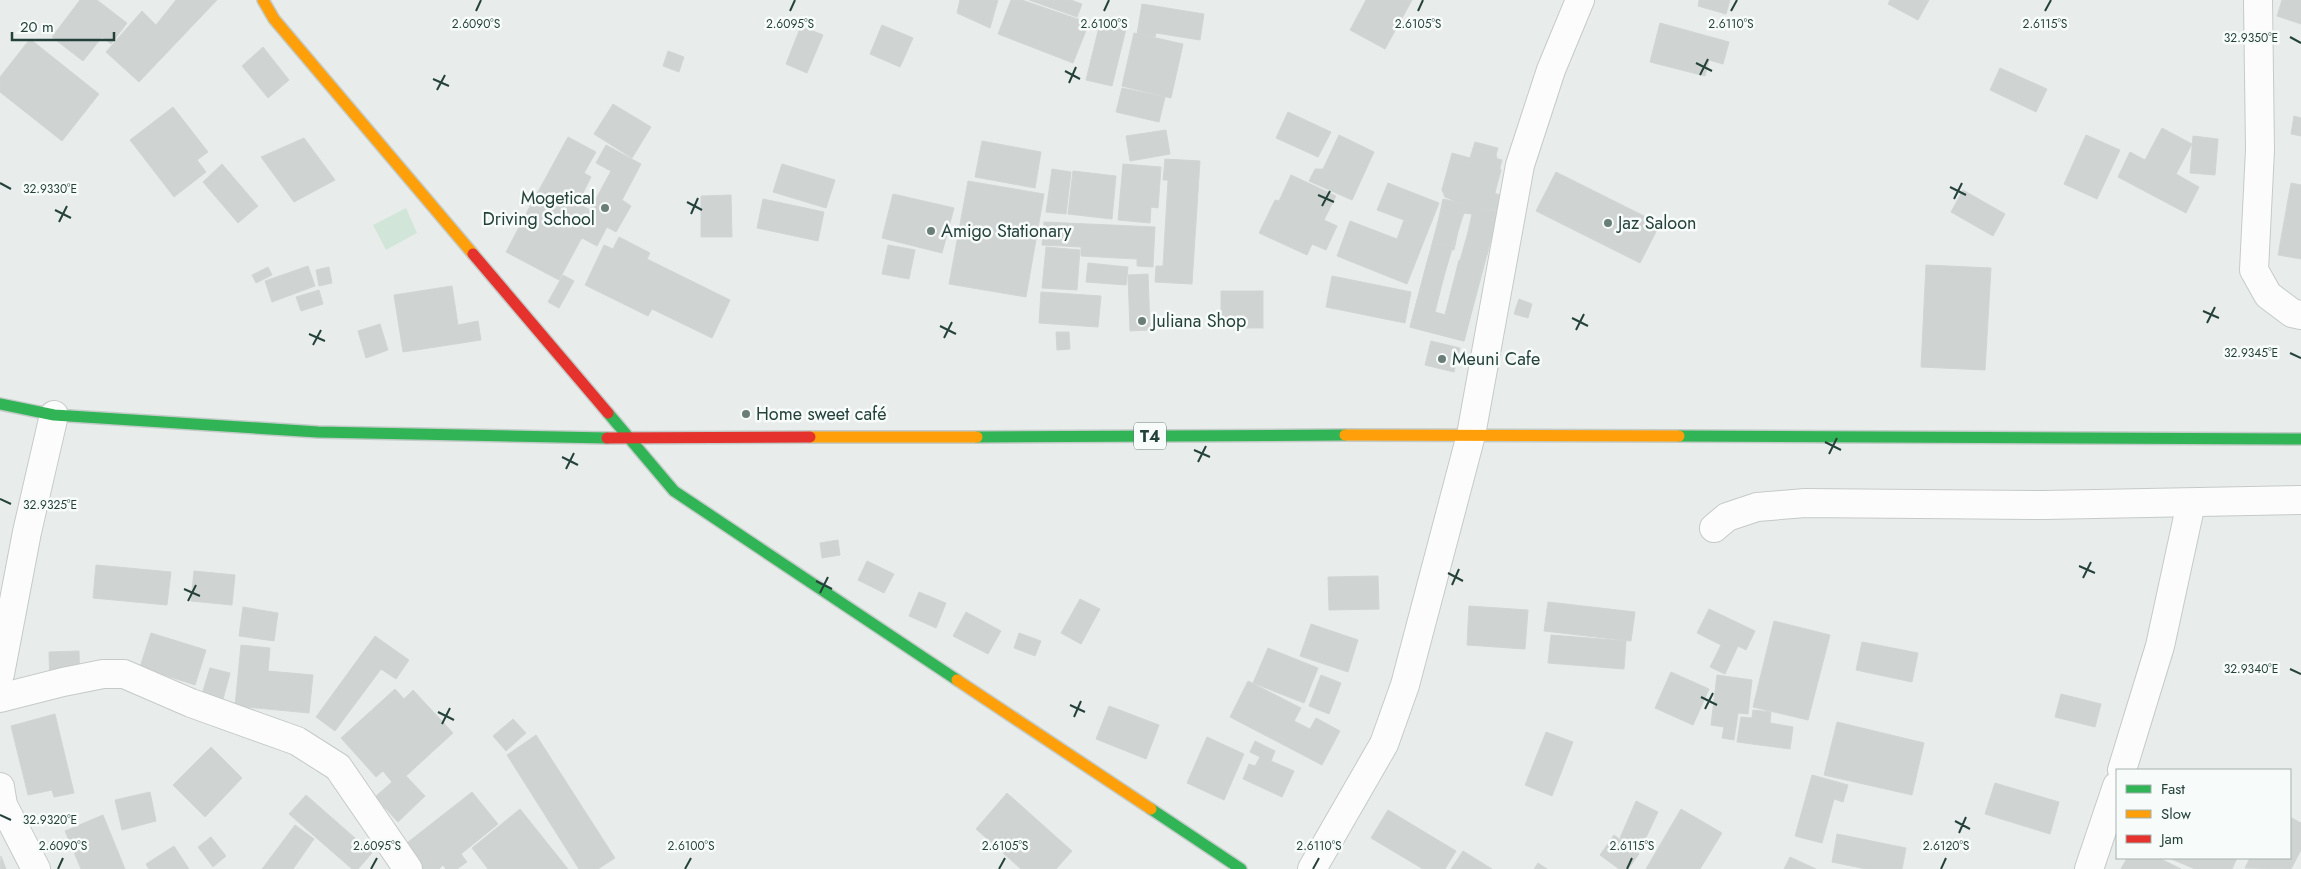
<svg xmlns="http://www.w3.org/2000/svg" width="2301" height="869" font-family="Jost,sans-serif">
	<rect width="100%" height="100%" fill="#e8edeb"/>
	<polygon fill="#d1e6d8" points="406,208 417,233 386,250 373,225"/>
	<g fill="#cfd4d2" stroke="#d1d6d4">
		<polygon points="80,0 97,0 127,23 111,44 102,37 83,61 52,37"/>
		<polygon points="176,0 217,0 139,82 106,52 142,11 156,25"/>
		<polygon points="960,0 998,0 990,28 957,13"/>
		<polygon points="1011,0 1022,0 1089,23 1073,63 998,34"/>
		<polygon points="1029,0 1071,0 1082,4 1077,17"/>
		<polygon points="1366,0 1412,0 1385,49 1350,30"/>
		<polygon points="1699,0 1730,0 1726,14 1698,6"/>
		<polygon points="1890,0 1929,0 1918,20 1888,4"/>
		<polygon points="2282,0 2301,0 2301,24 2277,16"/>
		<polygon points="1142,4 1204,14 1200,40 1156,33 1155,37 1137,34"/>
		<polygon points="1101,19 1127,25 1112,86 1086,80"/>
		<polygon points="1660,23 1729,42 1723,64 1709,60 1705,76 1650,62"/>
		<polygon points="882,25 913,38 900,67 870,54"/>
		<polygon points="801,26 823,35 807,73 786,64"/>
		<polygon points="1134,33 1183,44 1171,98 1122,86"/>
		<polygon points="30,39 99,94 62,141 0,92 0,77"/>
		<polygon points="263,47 289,80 268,98 242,66"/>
		<polygon points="668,51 684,57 679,72 663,66"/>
		<polygon points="2000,68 2047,89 2036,112 1990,90"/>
		<polygon points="1122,88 1165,97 1159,122 1116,112"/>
		<polygon points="613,104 651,127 632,158 594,134"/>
		<polygon points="173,107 208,152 197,160 206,172 174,197 130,140"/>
		<polygon points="1288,112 1331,132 1318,157 1276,138"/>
		<polygon points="2294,116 2301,118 2301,136 2291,134"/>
		<polygon points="2162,128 2192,144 2176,174 2199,187 2186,213 2118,177 2130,152 2145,160"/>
		<polygon points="1166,130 1170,154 1130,161 1126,136"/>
		<polygon points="1339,135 1374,152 1352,200 1309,181 1315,169 1323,169"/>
		<polygon points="2086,135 2120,150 2097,199 2064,184"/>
		<polygon points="2193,136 2218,139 2215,175 2190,173"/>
		<polygon points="568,137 596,152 584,173 591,177 578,203 590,210 611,171 596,163 606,145 641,164 622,200 631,206 616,232 607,227 597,246 582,238 580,241 527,212"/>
		<polygon points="304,138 335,180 294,202 261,157"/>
		<polygon points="982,141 1041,152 1035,188 975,177"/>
		<polygon points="1475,142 1498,148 1495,158 1502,160 1493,193 1501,195 1499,205 1442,190 1452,153 1470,158"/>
		<polygon points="1476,149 1497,156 1495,162 1501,170 1493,200 1501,203 1499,210 1475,208 1464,205 1445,197 1442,190 1450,163 1469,164"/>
		<polygon points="1165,159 1200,161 1192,284 1155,282 1156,266 1163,266 1168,180 1163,180"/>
		<polygon points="222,164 258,206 238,223 203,182"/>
		<polygon points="782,164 835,180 826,208 773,192"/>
		<polygon points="1123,164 1161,167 1158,208 1151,207 1150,223 1118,220"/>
		<polygon points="1052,169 1071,172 1066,214 1046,212"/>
		<polygon points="1073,171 1116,176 1112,219 1068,214"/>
		<polygon points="1556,172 1660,224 1640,263 1536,211"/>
		<polygon points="1291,175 1336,196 1324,220 1337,226 1326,250 1312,244 1307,255 1259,233 1275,200 1279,201"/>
		<polygon points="968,181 1044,194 1026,297 949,284"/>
		<polygon points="1388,183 1439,203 1407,284 1337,256 1350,221 1397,239 1404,220 1377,210"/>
		<polygon points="2291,183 2301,185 2301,259 2278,255"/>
		<polygon points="1963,190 2005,214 1993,236 1951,212"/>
		<polygon points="893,194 954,208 942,253 882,238"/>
		<polygon points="731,195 732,237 701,237 701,196"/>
		<polygon points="763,199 824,212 818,241 757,228"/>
		<polygon points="1443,199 1497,211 1487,255 1464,250 1472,214 1462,213 1454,250 1433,246"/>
		<polygon points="1444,200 1466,207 1453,246 1432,244"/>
		<polygon points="1475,210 1499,211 1489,247 1464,246"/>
		<polygon points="527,212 580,241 559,280 506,252"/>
		<polygon points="1044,222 1155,227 1153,267 1137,266 1137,259 1081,256 1081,247 1042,245"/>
		<polygon points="619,237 650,253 647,259 730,300 712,338 652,309 648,316 585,285 604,245 613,249"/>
		<polygon points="1432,244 1453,246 1433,312 1445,315 1464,246 1489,247 1464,341 1410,327"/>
		<polygon points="888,245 915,250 909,279 882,274"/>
		<polygon points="1046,247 1080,250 1077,290 1042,288"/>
		<polygon points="1429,255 1448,260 1435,312 1445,315 1459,260 1483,266 1464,341 1410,327"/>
		<polygon points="1088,263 1128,267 1126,285 1086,282"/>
		<polygon points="1926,265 1991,268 1985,370 1921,367"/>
		<polygon points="308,266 315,286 272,302 265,281"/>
		<polygon points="268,267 272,275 256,283 252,275"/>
		<polygon points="329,267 332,283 319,286 316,270"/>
		<polygon points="1148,274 1150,330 1130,331 1128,275"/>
		<polygon points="563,275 574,281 559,308 548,302"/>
		<polygon points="1332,276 1411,292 1405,323 1326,307"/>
		<polygon points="452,286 458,325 478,321 481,340 403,352 394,295"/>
		<polygon points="319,290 323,304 301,311 296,297"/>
		<rect x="1221" y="291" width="42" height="37"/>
		<polygon points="1041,292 1101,296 1098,327 1039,323"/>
		<polygon points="1519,299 1532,304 1528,318 1514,314"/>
		<polygon points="380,324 388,350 366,358 358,331"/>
		<polygon points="1056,332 1069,332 1070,349 1057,350"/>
		<polygon points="1431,341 1460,348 1454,372 1425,365"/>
		<polygon points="838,540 840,555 822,558 820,543"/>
		<polygon points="867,561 894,574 884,593 858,580"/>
		<polygon points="96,565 171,572 167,605 93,598"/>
		<polygon points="194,571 235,575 232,605 191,601"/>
		<polygon points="1378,576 1379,609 1329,610 1328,577"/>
		<polygon points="919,592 946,603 936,628 909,616"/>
		<polygon points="1080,599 1100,609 1081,644 1061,633"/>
		<polygon points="1548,602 1635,612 1631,641 1544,631"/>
		<polygon points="1469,606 1528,610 1525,649 1467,645"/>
		<polygon points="243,607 278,613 274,641 239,636"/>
		<polygon points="1709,609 1755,631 1746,650 1738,646 1725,674 1710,667 1721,645 1697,633"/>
		<polygon points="966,612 1001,631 988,654 953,636"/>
		<polygon points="1774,621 1830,635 1808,720 1753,707"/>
		<polygon points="1311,624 1358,640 1348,672 1300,656"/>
		<polygon points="151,633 206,650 195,685 140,667"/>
		<polygon points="1019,633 1041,641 1035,656 1014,648"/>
		<polygon points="1551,635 1626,641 1624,669 1548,663"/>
		<polygon points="375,636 409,660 396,679 381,669 335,731 316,717"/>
		<polygon points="1862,642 1918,653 1912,682 1856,670"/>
		<polygon points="241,645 270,648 268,671 313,675 309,713 235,706"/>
		<polygon points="1268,648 1318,668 1304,703 1253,683"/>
		<polygon points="79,651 80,690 50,691 49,652"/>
		<polygon points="210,668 230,673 223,699 202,694"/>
		<polygon points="1671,672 1709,689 1693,725 1655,708"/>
		<polygon points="1321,675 1341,683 1329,714 1309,706"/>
		<polygon points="1717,675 1752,680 1748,714 1738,713 1734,740 1722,738 1724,727 1711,725"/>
		<polygon points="1248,681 1301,708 1294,721 1310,729 1316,718 1340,731 1322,765 1230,717"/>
		<polygon points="395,689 404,699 413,690 453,733 406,776 425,796 398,822 375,797 392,782 383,771 376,777 341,738"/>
		<polygon points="2061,694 2101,704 2095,727 2055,717"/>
		<polygon points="1109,706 1159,725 1146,759 1096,739"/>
		<polygon points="1753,710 1771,712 1770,723 1793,727 1790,749 1737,742 1741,717 1752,718"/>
		<polygon points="55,714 74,793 54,797 52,790 28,795 11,726"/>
		<polygon points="513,719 526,733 506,751 493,736"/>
		<polygon points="1837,722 1924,743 1912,795 1824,775"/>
		<polygon points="1546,732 1573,742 1552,796 1525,785"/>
		<polygon points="536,735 615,858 598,869 579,869 507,755"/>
		<polygon points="1207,737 1244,754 1224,800 1187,783"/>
		<polygon points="1255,741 1275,751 1271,761 1294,771 1282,797 1243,779 1249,764 1255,766 1260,757 1250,752"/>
		<polygon points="211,747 242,778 205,817 173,785"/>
		<polygon points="1812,775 1848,785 1843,802 1834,799 1822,843 1795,836"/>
		<polygon points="1995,783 2059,802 2050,834 1985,814"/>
		<polygon points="150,792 156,821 122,830 115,800"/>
		<polygon points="472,792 498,824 461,854 467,862 457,869 446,869 443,865 439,869 413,869 398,850"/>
		<polygon points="1007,793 1072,851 1056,869 1021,869 976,829"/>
		<polygon points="306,795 372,853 358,869 352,869 289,814"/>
		<polygon points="1636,801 1658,812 1641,848 1620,838"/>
		<polygon points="520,809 568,869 488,869 472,848"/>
		<polygon points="1681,809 1722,833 1700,869 1646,869"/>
		<polygon points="1388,810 1456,851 1445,869 1423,869 1371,838"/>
		<polygon points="103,815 125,869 81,869 65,831"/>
		<polygon points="2290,817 2301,823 2301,850 2291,869 2245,868 2250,858 2290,858"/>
		<polygon points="295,825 314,839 293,869 262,869"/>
		<polygon points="1837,834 1906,848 1902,869 1866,869 1832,862"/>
		<polygon points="1614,835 1639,854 1628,869 1619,869 1600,855"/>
		<polygon points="211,837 226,856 213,867 198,847"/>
		<polygon points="174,846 189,869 149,869 146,864"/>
		<polygon points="1463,851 1492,869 1451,869"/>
		<polygon points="1,856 6,869 0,869"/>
		<polygon points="1790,857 1816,869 1784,869"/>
		<polygon points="2127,858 2159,858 2181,869 2121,869"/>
		<polygon points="2169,858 2237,858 2232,869 2195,869"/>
		<polygon points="1538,863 1547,869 1534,869"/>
	</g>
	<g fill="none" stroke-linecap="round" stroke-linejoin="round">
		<defs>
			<g id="street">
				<polyline points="2258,0 2260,150 2254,270 2268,295 2292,313 2301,315"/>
				<polyline points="1714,528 1727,517 1757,507 1805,503 2044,505 2301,500"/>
				<polyline points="0,674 27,532 54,415"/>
				<polyline points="0,698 63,682 103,674 124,674 191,703 297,741 338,767 408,869"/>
				<polyline points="2122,770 2160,646 2191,503"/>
				<polyline points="0,787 3,805 36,869"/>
				<polyline points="1312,869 1384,744 1405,685 1471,435 1520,165 1551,70 1580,0"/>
				<polyline points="2089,869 2117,786"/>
			</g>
			<g id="fast">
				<polyline points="0,404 54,415 318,432 607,438"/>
				<polyline points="608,413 674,491 957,680"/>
				<polyline points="1679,436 2301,439"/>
				<polyline points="977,437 1345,435"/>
				<polyline points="1151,809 1241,869"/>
			</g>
			<g id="slow">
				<polyline points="263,0 274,19 473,254"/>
				<polyline points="1345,435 1679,436"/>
				<polyline points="810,437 977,437"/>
				<polyline points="957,680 1151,809"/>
			</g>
			<g id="jam">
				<polyline points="473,254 608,413"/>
				<polyline points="607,438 810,437"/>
			</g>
		</defs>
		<use href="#street" stroke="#c5cac8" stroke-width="30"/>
		<use href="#fast" stroke="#c3cbc8" stroke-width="14"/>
		<use href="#slow" stroke="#c3cbc8" stroke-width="14"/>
		<use href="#jam" stroke="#c3cbc8" stroke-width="14"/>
		<use href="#street" stroke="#fcfcfc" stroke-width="28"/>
		<use href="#fast" stroke="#30b455" stroke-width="11"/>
		<use href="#slow" stroke="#ff9f0a" stroke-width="11"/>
		<use href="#jam" stroke="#e5322d" stroke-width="11"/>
	</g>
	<path fill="none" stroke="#24423a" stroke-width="2" d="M476,11l5,-11M790,11l5,-11M1104,11l5,-11M1418,11l5,-11M1731,11l6,-11M2045,11l6,-11M2290,37l11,6M1696,63l16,8M1065,71l15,8M1700,75l8,-16M433,79l16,7M1069,83l7,-16M437,90l8,-15M0,183l11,6M1950,187l16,8M1318,195l16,7M1954,199l8,-16M687,202l15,8M1322,206l8,-15M55,210l16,8M691,214l7,-16M59,222l8,-16M2203,311l16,7M1572,318l16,8M2207,323l8,-16M940,326l16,8M1576,330l8,-16M309,334l16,7M944,338l8,-16M313,345l8,-15M2290,353l11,5M1825,442l16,8M1194,450l16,7M1829,454l8,-16M562,457l16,8M1198,462l8,-16M566,469l8,-16M0,499l11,5M2079,566l16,7M1448,573l15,8M2083,578l8,-16M816,581l16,8M1452,585l7,-16M184,589l16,7M820,593l8,-16M188,601l8,-16M2290,669l11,5M1701,697l16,8M1070,705l15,7M1705,709l8,-16M438,712l16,8M1074,717l7,-16M442,724l8,-16M0,815l11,5M1955,821l15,8M1959,833l7,-16M58,869l5,-11M371,869l6,-11M685,869l6,-11M999,869l6,-11M1313,869l6,-11M1627,869l5,-11M1941,869l5,-11"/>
	<g fill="#697e78" stroke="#f7fbf9" stroke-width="2">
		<circle cx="605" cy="208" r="5"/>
		<circle cx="1608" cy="223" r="5"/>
		<circle cx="931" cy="231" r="5"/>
		<circle cx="1142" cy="321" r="5"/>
		<circle cx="1442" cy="359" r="5"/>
		<circle cx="746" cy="414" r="5"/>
	</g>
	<g text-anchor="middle" stroke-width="5" stroke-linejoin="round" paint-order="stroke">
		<rect fill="#f7fbf9" stroke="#637a73" stroke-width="1" x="1134" y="422.5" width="32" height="27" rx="4"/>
		<g font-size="16" font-weight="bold" fill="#24423a">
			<text x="1150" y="442">T4</text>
		</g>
		<g font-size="18" fill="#24423a" stroke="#f7fbf9" text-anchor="start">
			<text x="595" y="204" text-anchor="end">Mogetical<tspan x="595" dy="21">Driving School</tspan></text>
			<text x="1618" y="229">Jaz Saloon</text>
			<text x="941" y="237">Amigo Stationary</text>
			<text x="1152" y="327">Juliana Shop</text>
			<text x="1452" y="365">Meuni Cafe</text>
			<text x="756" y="420">Home sweet café</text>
		</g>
	</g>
	<g font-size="12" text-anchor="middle" fill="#24423a" stroke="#f7fbf9" stroke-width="5" stroke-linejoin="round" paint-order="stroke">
		<text x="476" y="28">2.6090°S</text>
		<text x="790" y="28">2.6095°S</text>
		<text x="1104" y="28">2.6100°S</text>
		<text x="1418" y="28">2.6105°S</text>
		<text x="1731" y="28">2.6110°S</text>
		<text x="2045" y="28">2.6115°S</text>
		<text x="2251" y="42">32.9350°E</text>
		<text x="50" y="193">32.9330°E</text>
		<text x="2251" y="357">32.9345°E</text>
		<text x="50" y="509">32.9325°E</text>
		<text x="2251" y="673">32.9340°E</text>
		<text x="50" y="824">32.9320°E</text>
		<text x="63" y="850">2.6090°S</text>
		<text x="377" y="850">2.6095°S</text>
		<text x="691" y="850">2.6100°S</text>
		<text x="1005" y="850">2.6105°S</text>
		<text x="1319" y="850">2.6110°S</text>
		<text x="1632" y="850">2.6115°S</text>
		<text x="1946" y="850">2.6120°S</text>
	</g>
	<rect x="2116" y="769" width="175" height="90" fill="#f7fbf9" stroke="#a3b1ad"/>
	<rect x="2126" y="785" width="25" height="8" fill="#30b455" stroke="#a3b1ad"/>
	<text x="2161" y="794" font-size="15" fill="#24423a">Fast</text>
	<rect x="2126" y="810" width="25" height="8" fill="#ff9f0a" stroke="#a3b1ad"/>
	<text x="2161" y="819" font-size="15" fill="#24423a">Slow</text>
	<rect x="2126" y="835" width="25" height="8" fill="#e5322d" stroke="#a3b1ad"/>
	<text x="2161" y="844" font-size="15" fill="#24423a">Jam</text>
	<path d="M12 32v8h102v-8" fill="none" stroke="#24423a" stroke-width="2.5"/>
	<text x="20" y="32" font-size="15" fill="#24423a" stroke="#f7fbf9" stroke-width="4" paint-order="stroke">20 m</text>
</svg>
